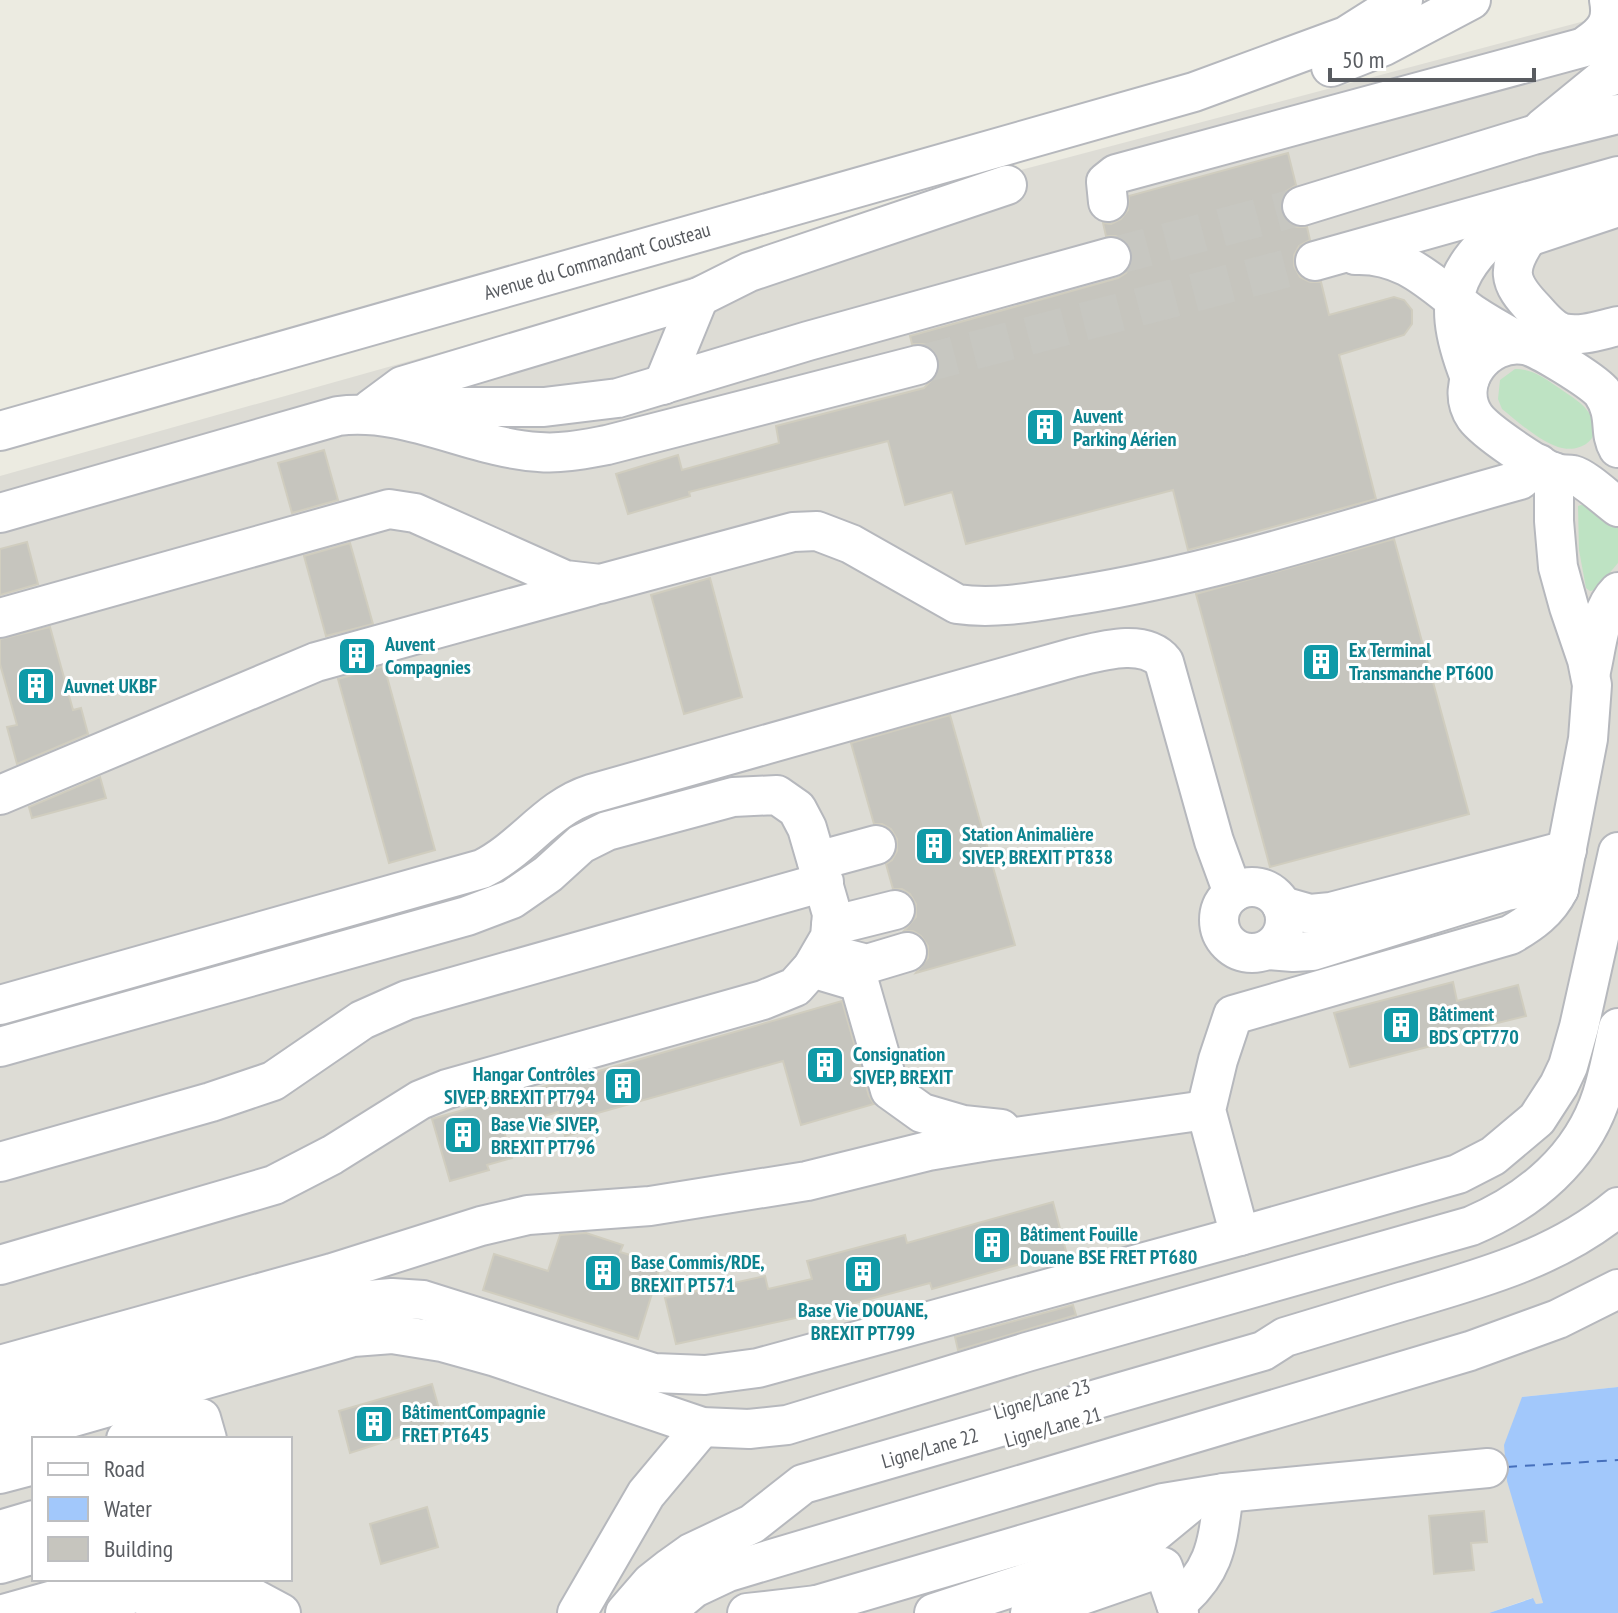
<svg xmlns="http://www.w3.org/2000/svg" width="1618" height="1613" font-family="'PT Sans Narrow',sans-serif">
	<rect width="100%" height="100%" fill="#ecebe1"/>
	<path fill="#dddcd5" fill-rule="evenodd" d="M1618,9v1378l-96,10 5,145 16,61 -7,1 -4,-6 -43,15h-1489v-1137l566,-159 447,-145 568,-150zM34,1439h256v140h-256z"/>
	<g fill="#bee3c3">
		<path d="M1515,369c18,0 29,9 44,19 11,8 25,15 32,28 13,23 -11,38 -33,31 -20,-7 -40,-25 -56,-38l-4,-10 2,-19z"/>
		<polygon points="1584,504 1618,528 1618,563 1595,590 1590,591 1586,588 1579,550 1578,506"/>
	</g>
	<polygon fill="#a2c8fb" points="1618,1387 1618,1613 1489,1613 1533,1598 1536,1604 1543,1603 1507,1481 1504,1445 1522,1397"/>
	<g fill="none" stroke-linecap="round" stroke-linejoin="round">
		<polyline stroke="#4670bc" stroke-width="2" stroke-dasharray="10 8" stroke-linecap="butt" points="1507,1467 1618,1460"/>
	</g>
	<g fill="#c6c5be" stroke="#d0cdbf" stroke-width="2">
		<polygon points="1288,153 1296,185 1285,192 1281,200 1281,212 1288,223 1296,227 1307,227 1310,240 1299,246 1294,255 1294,266 1300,277 1310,282 1321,282 1329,315 1394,297 1404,300 1412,310 1412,324 1404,335 1339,355 1376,499 1188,550 1173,490 966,544 952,492 905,505 888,441 689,492 690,496 628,514 616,474 678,455 682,470 779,443 776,426 924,388 939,372 939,359 934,350 925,344 912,344 910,336 1118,278 1126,273 1132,263 1132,250 1126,241 1116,236 1106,236 1103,223 1111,224 1121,219 1128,210 1129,196"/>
		<polygon points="324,450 338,500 292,513 278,463"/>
		<polygon points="1394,539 1469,814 1270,867 1196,594"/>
		<polygon points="27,542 38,584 0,595 0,549"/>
		<polygon points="350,543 373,624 326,636 304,556"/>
		<polygon points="710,578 742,697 684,714 651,595"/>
		<polygon points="50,627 73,710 81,708 88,734 17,764 7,727 17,725 0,664 0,639"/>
		<polygon points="384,666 435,850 389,863 338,679"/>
		<polygon points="950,715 1015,945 916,973 928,958 928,946 921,936 913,931 904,931 916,917 916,904 910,894 902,889 893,889 886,864 892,860 897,851 897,839 891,829 882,824 874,824 851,743"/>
		<polygon points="100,777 106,798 32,818 29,807"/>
		<polygon points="1453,982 1457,1001 1518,985 1526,1016 1465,1031 1466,1037 1350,1067 1334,1013"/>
		<polygon points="842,1001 869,1096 874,1104 801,1125 783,1061 594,1114 596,1128 565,1136 558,1112 503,1128 512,1158 487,1165 489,1170 450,1181 432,1119"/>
		<polygon points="1053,1202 1066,1251 932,1289 930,1283 814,1314 676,1344 665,1298 765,1276 768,1289 812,1279 807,1261 905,1235 907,1243"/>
		<polygon points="586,1233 623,1245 620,1252 661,1264 638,1339 483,1290 494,1254 548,1271 560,1235"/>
		<polygon points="1073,1305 1076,1315 958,1350 955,1337"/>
		<polygon points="432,1384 443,1423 350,1453 339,1411"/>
		<polygon points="427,1507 438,1547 381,1564 370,1524"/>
		<polygon points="1484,1511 1487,1542 1471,1543 1474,1570 1434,1574 1429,1516"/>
	</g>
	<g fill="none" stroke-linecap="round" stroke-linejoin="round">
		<g stroke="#c7c7c1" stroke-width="38" stroke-dasharray="38 19" stroke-linecap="butt">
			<polyline points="1111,257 1302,206"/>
			<polyline points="918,365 1315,261"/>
		</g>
		<defs>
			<g id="minor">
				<path d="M1588,44c18,-12 25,-23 21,-44"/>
				<polyline points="1331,67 1384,46 1471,0"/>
				<polyline points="1543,128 1603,79 1618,74"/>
				<polyline points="1108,202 1106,182 1116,174 1618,38"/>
				<polyline points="1302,206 1533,135 1618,114"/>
				<path d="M1529,235c-23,34 -22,46 6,75 7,8 17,20 28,23 19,4 37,-3 55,-7"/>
				<polyline points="1507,244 1618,207"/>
				<path d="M1355,255c51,-2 78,30 116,58 18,12 36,22 55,32"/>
				<polyline points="1315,261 1618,176"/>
				<path d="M1470,378c-35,-90 -11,-114 57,-172"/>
				<polyline points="663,385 699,297"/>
				<polyline points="371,409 402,386 699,297 749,272 1007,185"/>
				<polyline points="406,410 442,407 544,407 618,398 808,341 1111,257"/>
				<polyline points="0,431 1194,92 1346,36 1403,0"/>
				<path d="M1618,448c-10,-17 0,-32 -16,-56 -10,-11 -63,-45 -78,-47 -38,-6 -72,38 -49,72 11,15 62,49 80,56 6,2 12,1 18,2 12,3 34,24 45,32"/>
				<path d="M0,513l338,-97c67,-9 134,32 201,36 23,2 46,-3 68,-7l311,-80"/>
				<path d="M0,618l389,-109 26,4 150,67 35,4 193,-52 24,-1 34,13 106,60c40,6 82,-3 121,-9 150,-24 296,-75 442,-115l19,-16"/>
				<path d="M1591,671c6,-25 8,-60 27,-79"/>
				<polyline points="0,795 316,662 592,586"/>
				<polyline points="817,861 876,845"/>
				<circle cx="1252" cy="920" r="33"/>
				<polyline points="1282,906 1310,914 1331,912 1567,850"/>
				<polyline points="831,926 895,910"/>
				<polyline points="1267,950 1293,952 1312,951 1506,891 1535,886 1559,889"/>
				<polyline points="824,953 867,964 907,952"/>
				<polyline points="812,968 859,982 890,1090 922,1113 963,1125 1001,1129"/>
				<path d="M0,1005l482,-136c41,-20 65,-61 109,-75l481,-136c26,-6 72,-21 92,4l50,179 19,52"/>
				<polyline points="0,1047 467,916 512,899 548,874 581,844 607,831 733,797 777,795 797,809 807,828 832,914 830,937 812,968 795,987 763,1000 447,1089 420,1100 332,1155 274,1185 0,1265"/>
				<polyline points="0,1162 211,1102 273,1081 362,1020 407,1000 824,882"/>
				<path d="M1240,1236l-34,-126 12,-50 15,-45 277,-80c21,-12 38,-24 49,-46l29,-150 4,-54 -5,-25 -18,-53 -11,-40 -4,-46v-49"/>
				<polyline points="0,1365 332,1273 481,1226 528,1215 650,1206 807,1181 928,1151 988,1141 1206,1110"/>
				<polyline points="0,1403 357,1301 392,1298 423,1300 654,1373 705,1375 758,1368 1240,1236 1458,1174 1493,1156 1537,1119 1559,1085 1568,1066 1579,1027 1618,852"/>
				<path d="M0,1438l353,-101 39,-3 50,8 54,15 206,70 47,2 38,-4 240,-73 444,-126c59,-25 111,-68 131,-131 7,-22 11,-45 16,-67"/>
				<polyline points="126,1439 201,1418 207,1439"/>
				<polyline points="0,1474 34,1465"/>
				<polyline points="0,1530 34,1520"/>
				<polyline points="0,1564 34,1554"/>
				<polyline points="223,1582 281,1613"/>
				<path d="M1176,1604c41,-35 41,-61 48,-111"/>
				<polyline points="154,1606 194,1594 243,1613"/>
				<polyline points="7,1613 89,1590"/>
				<polyline points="65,1613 184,1579"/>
				<polyline points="577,1613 646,1494 702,1427"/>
				<path d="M625,1613l26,-30 19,-15 21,-15 61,-29 51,-40 460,-133 22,-14c40,-12 79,-24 119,-36 75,-22 153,-43 214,-94"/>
				<polyline points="664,1613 694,1588 728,1572 1470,1351 1558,1319 1618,1289"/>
				<polyline points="747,1613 817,1605"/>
				<polyline points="796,1613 817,1605 1163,1503 1224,1493 1488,1468"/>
				<polyline points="934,1613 1138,1546 1194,1500"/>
				<polyline points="1030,1613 1163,1567 1179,1613"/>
			</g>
		</defs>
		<use href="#minor" stroke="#b6b8bd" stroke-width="42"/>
		<use href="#minor" stroke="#fff" stroke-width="38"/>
	</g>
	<defs>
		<symbol id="building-square" viewBox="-11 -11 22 22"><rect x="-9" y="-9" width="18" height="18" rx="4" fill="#0f9aa8" stroke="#fff"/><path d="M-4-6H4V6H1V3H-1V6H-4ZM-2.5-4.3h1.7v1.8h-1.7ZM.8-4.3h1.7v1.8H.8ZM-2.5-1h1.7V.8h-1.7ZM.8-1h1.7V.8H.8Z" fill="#fff"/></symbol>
	</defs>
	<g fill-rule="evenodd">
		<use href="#building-square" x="1023" y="405" width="44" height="44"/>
		<use href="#building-square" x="335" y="634" width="44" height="44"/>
		<use href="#building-square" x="1299" y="640" width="44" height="44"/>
		<use href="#building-square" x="14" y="664" width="44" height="44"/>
		<use href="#building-square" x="912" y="824" width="44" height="44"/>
		<use href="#building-square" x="1379" y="1003" width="44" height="44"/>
		<use href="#building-square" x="803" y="1043" width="44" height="44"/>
		<use href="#building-square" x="601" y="1064" width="44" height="44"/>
		<use href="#building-square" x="441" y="1113" width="44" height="44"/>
		<use href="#building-square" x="970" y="1223" width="44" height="44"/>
		<use href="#building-square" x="581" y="1251" width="44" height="44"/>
		<use href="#building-square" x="841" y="1252" width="44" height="44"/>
		<use href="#building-square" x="352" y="1402" width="44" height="44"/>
	</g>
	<g text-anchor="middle" stroke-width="6" stroke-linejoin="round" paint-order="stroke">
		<g font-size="20" fill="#595c61" stroke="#fff">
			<text transform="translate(597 261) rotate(-16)" y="7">Avenue du Commandant Cousteau</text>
			<text transform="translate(1042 1399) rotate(-16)" y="7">Ligne/Lane 23</text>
			<text transform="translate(1053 1427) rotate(-16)" y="7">Ligne/Lane 21</text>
			<text transform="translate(930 1448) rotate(-16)" y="7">Ligne/Lane 22</text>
		</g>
		<g font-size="20" font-weight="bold" fill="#0d838f" stroke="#fff" text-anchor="start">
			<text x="1073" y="423">Auvent<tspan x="1073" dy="23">Parking Aérien</tspan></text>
			<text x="385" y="651">Auvent<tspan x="385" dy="23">Compagnies</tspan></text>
			<text x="1349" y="657">Ex Terminal<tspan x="1349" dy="23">Transmanche PT600</tspan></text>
			<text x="64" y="693">Auvnet UKBF</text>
			<text x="962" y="841">Station Animalière<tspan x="962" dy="23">SIVEP, BREXIT PT838</tspan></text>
			<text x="1429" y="1021">Bâtiment<tspan x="1429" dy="23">BDS CPT770</tspan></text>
			<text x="853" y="1061">Consignation<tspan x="853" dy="23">SIVEP, BREXIT</tspan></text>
			<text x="595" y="1081" text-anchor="end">Hangar Contrôles<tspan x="595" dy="23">SIVEP, BREXIT PT794</tspan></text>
			<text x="491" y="1131">Base Vie SIVEP,<tspan x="491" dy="23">BREXIT PT796</tspan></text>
			<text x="1020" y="1241">Bâtiment Fouille<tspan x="1020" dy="23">Douane BSE FRET PT680</tspan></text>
			<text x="631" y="1269">Base Commis/RDE,<tspan x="631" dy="23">BREXIT PT571</tspan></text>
			<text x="863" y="1317" text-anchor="middle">Base Vie DOUANE,<tspan x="863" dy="23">BREXIT PT799</tspan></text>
			<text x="402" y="1419">BâtimentCompagnie<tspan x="402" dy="23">FRET PT645</tspan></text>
		</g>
	</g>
	<rect x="32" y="1437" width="260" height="144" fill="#ffffff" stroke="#bdbec0" stroke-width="2"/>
	<rect x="48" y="1463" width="40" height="12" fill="#ffffff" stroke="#bdbec0" stroke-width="2"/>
	<text x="104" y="1477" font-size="24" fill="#595c61">Road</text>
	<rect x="48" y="1497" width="40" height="24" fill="#a2c8fb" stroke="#bdbec0" stroke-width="2"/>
	<text x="104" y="1517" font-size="24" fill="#595c61">Water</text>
	<rect x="48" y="1537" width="40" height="24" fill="#c6c5be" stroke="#bdbec0" stroke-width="2"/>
	<text x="104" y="1557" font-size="24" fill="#595c61">Building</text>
	<path d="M1330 68v12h204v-12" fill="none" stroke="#595c61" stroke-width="4"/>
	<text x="1342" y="68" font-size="24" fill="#595c61" stroke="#ffffff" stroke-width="6" paint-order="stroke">50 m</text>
</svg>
